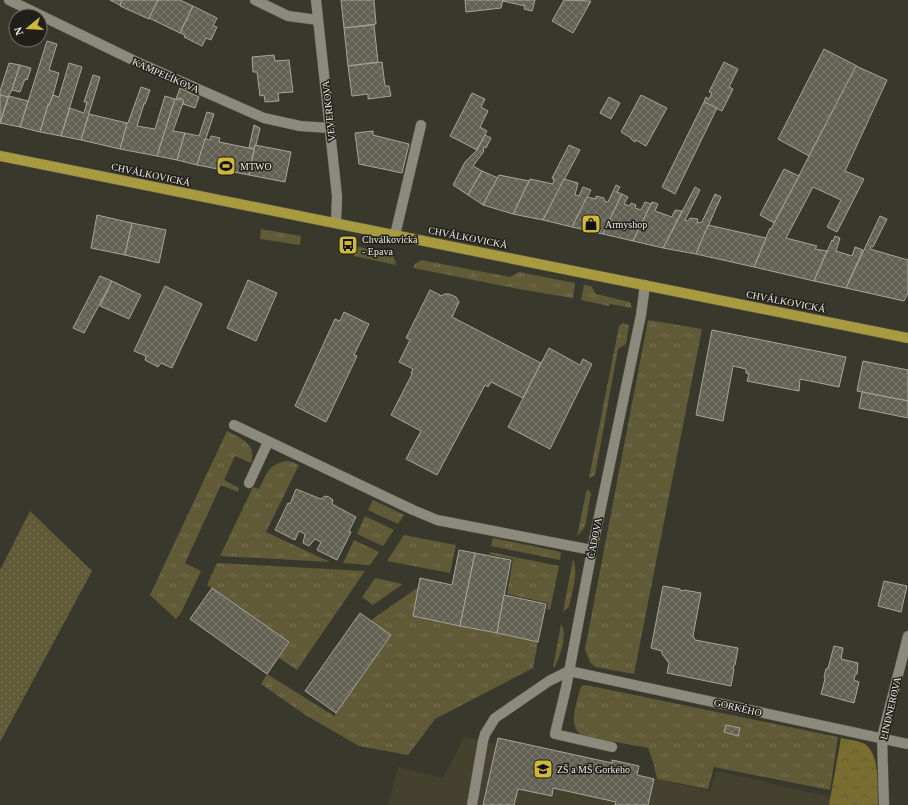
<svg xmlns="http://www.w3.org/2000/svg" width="908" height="805" font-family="Georgia,serif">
	<defs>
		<pattern id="grass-tufts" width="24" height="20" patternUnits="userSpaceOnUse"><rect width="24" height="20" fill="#605a37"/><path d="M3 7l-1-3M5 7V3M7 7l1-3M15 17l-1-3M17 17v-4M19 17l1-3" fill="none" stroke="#777254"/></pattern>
		<pattern id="forest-crowns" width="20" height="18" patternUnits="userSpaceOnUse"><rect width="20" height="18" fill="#796e2f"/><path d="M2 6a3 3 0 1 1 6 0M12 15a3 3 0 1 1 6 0" fill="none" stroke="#605a3a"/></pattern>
		<pattern id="park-dots" width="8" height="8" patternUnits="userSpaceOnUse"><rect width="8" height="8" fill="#605a37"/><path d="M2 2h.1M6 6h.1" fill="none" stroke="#777254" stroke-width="1.8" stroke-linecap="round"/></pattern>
		<pattern id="building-cross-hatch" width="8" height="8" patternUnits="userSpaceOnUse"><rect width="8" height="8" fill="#636154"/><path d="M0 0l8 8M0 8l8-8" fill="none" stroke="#7a786c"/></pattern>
	</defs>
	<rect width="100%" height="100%" fill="#39382c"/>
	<polygon fill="#44412e" points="464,737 496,744 499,738 612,763 612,760 637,775 710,791 716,771 831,797 829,805 388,805 398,767 443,778"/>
	<g fill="url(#grass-tufts)">
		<polygon points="261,229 301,236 300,245 260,239"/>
		<polygon points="355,246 393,255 396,265 354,256"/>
		<polygon points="421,260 510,277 519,272 575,283 573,298 524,290 413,268 415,264"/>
		<polygon points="584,285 591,286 596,294 630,302 632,308 610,304 609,306 581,300"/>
		<polygon points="648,320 702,329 634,674 595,667 590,662 585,649"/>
		<polygon points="623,323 629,325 626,344 618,349 595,475 589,478 619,326"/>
		<path d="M227,431c15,8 30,13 24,32l-16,-7 -11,24 15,8 -1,4 -17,-7 -36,78 16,8 -20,42 -5,6 -26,-24z"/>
		<path d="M285,461l7,1 7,3 -33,67 64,30 -110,-6 33,-69 6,2c8,-16 8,-23 26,-28z"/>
		<polygon points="587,489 591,493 585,527 577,536"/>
		<polygon points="373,500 404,515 398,524 368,510"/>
		<polygon points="365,516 394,530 383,546 357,534"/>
		<polygon points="404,535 456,545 450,573 387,561"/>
		<polygon points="493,538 561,552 560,560 491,546"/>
		<polygon points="354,540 379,552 370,565 343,563"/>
		<polygon points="490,552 559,566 550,610 547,609 548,603 507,594 513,559 489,554"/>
		<path d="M573,559c6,14 -1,33 -4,48l-6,5z"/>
		<polygon points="217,563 365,571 297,670 279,658 289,642 207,585"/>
		<polygon points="375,578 403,584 373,605 362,597"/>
		<polygon points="417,588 418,588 413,616 538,642 533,668 435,719 408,755 359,746 307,716 261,684 267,674 334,716 391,636 371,621 374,618"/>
		<path d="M561,624c7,8 -1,37 -8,44z"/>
		<path d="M586,685l252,52 -8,53 -116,-23 -6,22 -51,-10 -3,-14 -6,-17 -64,-12c-18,-7 -7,-33 -4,-47l2,-3z"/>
	</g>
	<path fill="url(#forest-crowns)" d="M841,738c7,2 16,2 22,5 18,9 14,45 15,62h-49z"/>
	<polygon fill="url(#park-dots)" points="30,511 92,571 0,742 0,570"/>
	<g fill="url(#building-cross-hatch)" stroke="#a7a597">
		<polygon points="110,0 122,0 120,5"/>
		<polygon points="122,0 158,0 149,19 120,6"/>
		<polygon points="158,0 180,0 193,6 180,33 149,18"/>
		<polygon points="341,0 374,0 376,24 344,28"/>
		<polygon points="465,0 503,0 501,8 466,12"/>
		<polygon points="503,0 535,0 532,11 524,9 525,6 503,1"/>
		<polygon points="564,0 591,1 573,33 552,21"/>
		<polygon points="193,6 217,18 213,26 217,27 211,40 206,38 202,46 184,37 185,35 180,33"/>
		<polygon points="374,25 378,62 348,66 344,28"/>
		<polygon points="47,41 57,44 49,70 59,73 53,95 49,105 48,105 40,132 20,127"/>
		<polygon points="824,49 857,66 809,156 778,139"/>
		<polygon points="274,55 275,61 289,60 293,92 278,93 279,101 265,102 264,95 260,96 257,72 253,72 252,57"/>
		<polygon points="382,62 385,86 389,86 391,96 368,99 368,94 352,96 348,66"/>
		<polygon points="724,62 738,69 729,87 733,89 722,111 704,102 706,97 709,99 712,93 709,92"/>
		<polygon points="9,63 20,65 12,90 8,97 0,95 0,91"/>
		<polygon points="69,63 82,67 61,136 40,132 48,105 49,105 53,95 59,97"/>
		<polygon points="20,65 31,68 27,80 25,79 20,92 12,90"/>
		<polygon points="856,66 887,80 845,171 864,179 837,232 827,227 841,200 813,187 786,238 817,246 815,249 827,251 814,281 754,267 770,228 771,229"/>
		<polygon points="93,75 100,77 81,140 61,136 70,108 84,113 87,102 84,102"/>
		<polygon points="141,87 150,90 145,104 144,104 137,126 155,129 165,96 175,99 157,156 120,149 127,123 128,123"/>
		<polygon points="180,88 199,97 195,108 183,104 183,100 179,98 178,100 176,99"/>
		<polygon points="472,93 485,99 481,107 488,111 480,127 487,131 477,150 450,136"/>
		<polygon points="0,95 8,97 0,123"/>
		<polygon points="641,95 667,108 646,146 636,140 635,142 631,139 631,138 621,132"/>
		<polygon points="9,96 28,101 20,127 0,123"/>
		<polygon points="609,97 620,103 611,119 600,113"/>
		<polygon points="179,98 183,100 183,103 173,131 185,133 177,160 157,156 175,99 178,100"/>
		<polygon points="704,102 717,108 675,194 662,187"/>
		<polygon points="207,112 214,114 197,165 177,160 185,133 199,136"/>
		<polygon points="89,114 127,123 120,149 81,140"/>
		<polygon points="254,125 260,128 256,145 255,145 254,149 249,148"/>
		<polygon points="373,131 373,135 409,144 402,173 359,164 355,133"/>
		<polygon points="485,135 491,138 486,148 484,147 483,150 484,151 473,166 482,171 468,195 453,185 465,162 477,150"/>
		<polygon points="211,136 220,138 219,142 254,149 249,175 197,165 205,139 210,140"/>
		<polygon points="255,145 291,152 285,182 249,175"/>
		<polygon points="569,145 580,150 543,220 513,214 530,179 553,184 554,179 552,178"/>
		<polygon points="784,169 799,176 774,223 760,215"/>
		<polygon points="482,171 498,178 483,205 468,195"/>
		<polygon points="499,175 529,181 513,214 483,205"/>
		<polygon points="564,179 578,183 575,195 579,196 583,187 591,190 572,227 543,220"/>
		<polygon points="616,185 620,187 617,192 622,194 603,234 572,227 587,197 596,199 596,196 604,198 604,201 608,202"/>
		<polygon points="695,187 700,190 685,220 688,221 690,218 698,219 697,223 702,222 715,194 721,197 696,254 663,248"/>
		<polygon points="622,194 628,197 624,204 630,206 631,203 636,205 635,208 641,210 645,202 651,204 633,241 603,234"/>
		<polygon points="652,202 658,204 655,211 672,217 675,210 682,211 663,248 633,241"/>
		<polygon points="97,215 132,223 125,255 91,248"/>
		<polygon points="880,216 887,219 873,247 871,246 870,249 908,260 908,293 904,301 846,288"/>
		<polygon points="132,223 166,230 159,263 125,255"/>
		<polygon points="708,225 766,238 754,267 696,254"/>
		<polygon points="835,236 840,238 836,251 852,256 855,247 863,250 846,288 814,281 832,240 833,241"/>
		<polygon points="100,276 112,281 84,333 73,328"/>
		<polygon points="248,280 277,293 256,341 227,328"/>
		<polygon points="112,281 141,295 129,319 100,306"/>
		<polygon points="165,286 202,304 172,368 161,363 158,367 145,360 146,356 134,351"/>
		<polygon points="430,290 442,296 444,294 449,294 456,297 459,302 452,317 541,363 523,398 491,382 488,387 485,385 437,475 406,459 421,431 391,415 412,374 411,373 413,369 399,362 410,340 406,338"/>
		<polygon points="344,312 369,324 354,355 357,356 326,422 295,406 335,319 340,321"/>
		<polygon points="712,330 846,357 839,387 800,379 799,391 747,381 749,374 746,373 746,369 733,366 723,421 696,415"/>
		<polygon points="549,348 580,365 583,359 592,364 550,449 508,427"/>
		<polygon points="863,361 908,370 908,401 857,391"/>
		<polygon points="862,392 908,401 908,418 859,408"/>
		<polygon points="296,489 321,499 325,496 329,497 333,500 332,504 356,517 349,531 351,532 337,560 317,550 321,542 315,539 309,546 303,543 305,534 299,531 295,540 275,530 288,503 290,504"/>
		<polygon points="459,550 475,553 460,626 413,616 420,578 452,585"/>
		<polygon points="475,553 511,560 497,633 460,626"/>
		<polygon points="884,581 907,586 901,612 878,606"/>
		<polygon points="663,586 680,589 680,590 683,591 684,590 701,593 693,636 695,640 738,648 735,665 734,665 733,669 734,669 731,686 667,673 669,663 662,654 662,651 651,648"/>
		<polygon points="212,588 289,642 267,674 190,619"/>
		<polygon points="504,595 546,604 538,642 497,633"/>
		<polygon points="360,613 391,635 336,713 305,691"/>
		<polygon points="834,646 843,648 841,659 858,663 857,674 855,675 854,680 859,682 854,703 821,694 825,679 824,677 826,669 828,668"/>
		<polygon points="726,725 740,728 738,736 724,732"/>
		<polygon points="498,738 612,763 612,760 639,766 637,775 654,779 648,805 615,805 616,802 553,788 552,796 518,789 514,805 483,805"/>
	</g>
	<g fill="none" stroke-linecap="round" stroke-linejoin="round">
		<defs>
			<g id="service">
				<polyline points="395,235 421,125"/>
				<polyline points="472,805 483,741 485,734 495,718 549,681 569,671"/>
			</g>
			<g id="minor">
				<polyline points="9,0 137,62 264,118 300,126 330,128"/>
				<polyline points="255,0 288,16 318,20"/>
				<polyline points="316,0 337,196 336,223"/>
				<polyline points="234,425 413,510 437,520 592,550"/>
				<polyline points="249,483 268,442"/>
				<polyline points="569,671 908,744"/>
				<polyline points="612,747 555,734 566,688 592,550 641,315 645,285"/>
				<polyline points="884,805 882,737 908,636"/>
			</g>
			<polyline id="primary" points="0,156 908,338"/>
		</defs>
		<use href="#service" stroke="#56554a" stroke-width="11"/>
		<use href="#minor" stroke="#56554a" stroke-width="11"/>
		<use href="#primary" stroke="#56554a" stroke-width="11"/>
		<use href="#service" stroke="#8c8a7c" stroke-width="10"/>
		<use href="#minor" stroke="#8c8a7c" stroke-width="10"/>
		<use href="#primary" stroke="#a89a3e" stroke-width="10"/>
	</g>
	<defs>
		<symbol id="stadium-square" viewBox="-11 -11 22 22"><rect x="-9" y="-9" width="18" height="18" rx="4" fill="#ceb837" stroke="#201f19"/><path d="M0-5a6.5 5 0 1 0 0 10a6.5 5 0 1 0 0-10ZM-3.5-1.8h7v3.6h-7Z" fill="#111"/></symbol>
		<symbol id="shop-square" viewBox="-11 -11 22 22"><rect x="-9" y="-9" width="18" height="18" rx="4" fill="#ceb837" stroke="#201f19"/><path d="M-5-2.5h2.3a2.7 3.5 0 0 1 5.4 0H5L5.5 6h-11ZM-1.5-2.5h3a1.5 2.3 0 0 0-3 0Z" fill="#111"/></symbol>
		<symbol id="bus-square" viewBox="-11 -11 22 22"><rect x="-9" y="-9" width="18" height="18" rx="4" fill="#ceb837" stroke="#201f19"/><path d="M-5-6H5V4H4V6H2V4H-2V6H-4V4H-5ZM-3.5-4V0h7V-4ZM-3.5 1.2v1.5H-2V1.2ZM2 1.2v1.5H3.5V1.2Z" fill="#111"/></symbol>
		<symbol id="school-square" viewBox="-11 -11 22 22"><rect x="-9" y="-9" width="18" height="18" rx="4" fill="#ceb837" stroke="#201f19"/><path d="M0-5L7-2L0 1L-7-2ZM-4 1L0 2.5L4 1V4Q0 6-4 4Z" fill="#111"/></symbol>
	</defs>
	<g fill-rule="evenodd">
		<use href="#stadium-square" x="215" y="155" width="22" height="22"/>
		<use href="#shop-square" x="580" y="213" width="22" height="22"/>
		<use href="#bus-square" x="337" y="234" width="22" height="22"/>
		<use href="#school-square" x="532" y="758" width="22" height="22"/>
	</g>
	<g text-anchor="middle" stroke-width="3" stroke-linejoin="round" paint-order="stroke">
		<g font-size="10" fill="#eeede5" stroke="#201f19">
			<text transform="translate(166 75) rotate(24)" y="4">KAMPELÍKOVA</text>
			<text transform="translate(328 111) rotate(-96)" y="4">VEVERKOVA</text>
			<text transform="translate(151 174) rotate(12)" y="4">CHVÁLKOVICKÁ</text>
			<text transform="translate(468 237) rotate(11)" y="4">CHVÁLKOVICKÁ</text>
			<text transform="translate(786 301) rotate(11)" y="4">CHVÁLKOVICKÁ</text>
			<text transform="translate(594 538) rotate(-79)" y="4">ČADOVA</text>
			<text transform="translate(738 707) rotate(13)" y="4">GORKÉHO</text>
			<text transform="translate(890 708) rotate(-77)" y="4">LINDNEROVA</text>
		</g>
		<g font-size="10" fill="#eeede5" stroke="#201f19" text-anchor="start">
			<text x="240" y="170">MTWO</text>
			<text x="605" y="228">Armyshop</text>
			<text x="362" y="243">Chválkovická<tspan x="362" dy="12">- Epava</tspan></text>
			<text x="557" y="773">ZŠ a MŠ Gorkého</text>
		</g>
	</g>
	<g transform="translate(28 28) rotate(252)"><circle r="19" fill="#201f19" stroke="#72716b"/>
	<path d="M0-3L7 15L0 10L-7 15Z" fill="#ceb837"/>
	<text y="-6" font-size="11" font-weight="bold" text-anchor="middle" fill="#eeede5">N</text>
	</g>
</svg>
